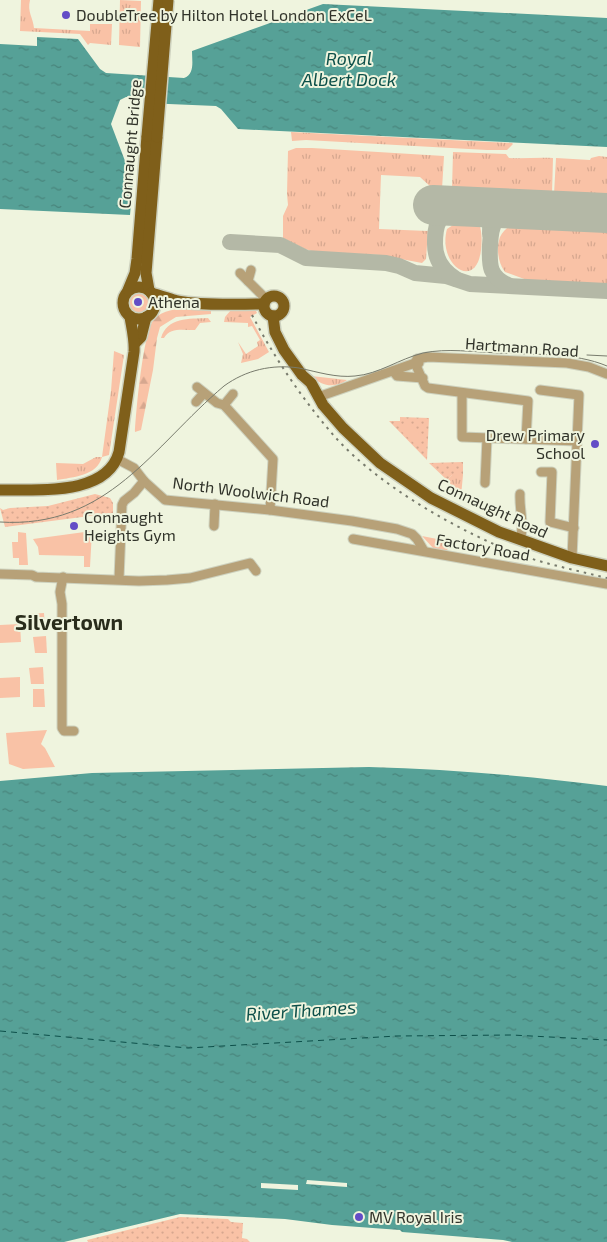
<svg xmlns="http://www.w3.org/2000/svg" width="607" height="1242" font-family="'Exo 2',sans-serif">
	<defs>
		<pattern id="grass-tufts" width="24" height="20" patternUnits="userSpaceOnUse" patternTransform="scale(1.25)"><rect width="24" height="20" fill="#f9c2a6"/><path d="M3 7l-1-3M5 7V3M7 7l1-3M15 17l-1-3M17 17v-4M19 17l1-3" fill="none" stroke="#d6a78f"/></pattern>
		<pattern id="forest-firs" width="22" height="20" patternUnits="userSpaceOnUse" patternTransform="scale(1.25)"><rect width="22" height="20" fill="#f9c2a6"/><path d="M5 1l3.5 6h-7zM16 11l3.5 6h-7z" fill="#d6a78f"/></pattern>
		<pattern id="park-dots" width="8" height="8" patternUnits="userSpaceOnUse" patternTransform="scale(1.25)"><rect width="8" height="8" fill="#f9c2a6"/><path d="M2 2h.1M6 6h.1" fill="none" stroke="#d6a78f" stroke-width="1.8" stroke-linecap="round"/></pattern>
		<pattern id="water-ripples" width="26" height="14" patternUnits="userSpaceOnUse" patternTransform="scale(1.25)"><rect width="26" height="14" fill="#56a197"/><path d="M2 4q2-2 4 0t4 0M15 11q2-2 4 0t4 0" fill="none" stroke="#48847b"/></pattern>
	</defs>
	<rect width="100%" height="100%" fill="#eff4de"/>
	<g fill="url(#grass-tufts)">
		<path d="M21,0h9c-3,12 3,17 4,28l56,3v-7h22l-1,21 -21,-2 -2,2 -8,-11 -60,-3z"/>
		<polygon points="120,0 141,1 140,47 119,45"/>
		<polygon points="291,132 512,143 513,144 507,150 487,150 306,140 292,141"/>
		<polygon points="296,148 312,148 444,156 442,189 432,188 420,177 381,175 379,229 428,231 426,259 422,263 380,255 315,252 305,249 283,238 283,216 288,205 287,194 288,151"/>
		<path d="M453,152l53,2 3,4c15,1 29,-1 44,0l-1,36 -100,-5z"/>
		<polygon points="599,156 607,157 607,197 554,194 556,158 590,160 591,158"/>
		<path d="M456,223h23c3,9 3,18 2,27 -5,42 -44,15 -34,-21z"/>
		<path d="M511,225l96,4v55l-80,-4 -22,-8c-7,-9 -9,-24 -5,-35 2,-5 7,-9 11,-12z"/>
		<polygon points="225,317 250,317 269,352 258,359 241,363 243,354 238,342 246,354 258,346 257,342 260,340 252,326 248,327 248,323 224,322"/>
		<path d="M208,318l3,4 -11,1 -5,7c-12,0 -25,-3 -31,8h-3c6,-21 28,-19 47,-20z"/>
		<path d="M114,351l10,4 -15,100 -7,2c-5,19 -29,20 -45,23l-1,-17 27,1 13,-7h6l9,-66z"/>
		<path d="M311,376l36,4c-13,9 -25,6 -36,-4z"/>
		<polygon points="452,475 463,475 461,496 447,480"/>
		<polygon points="422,536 447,541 449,543 447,551 433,548"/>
	</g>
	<g fill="url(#forest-firs)">
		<path d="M211,310v4l-35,3 -16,10 -3,11 -4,32 -12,60 -6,2c1,-19 8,-103 20,-114 12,-12 40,-10 56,-8z"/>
		<polygon points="231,310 256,311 257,313 250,317 225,317"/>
	</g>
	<g fill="url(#park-dots)">
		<polygon points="400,417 429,418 427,460 389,421 400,421"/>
		<polygon points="463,462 463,475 452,475 447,480 429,463"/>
		<polygon points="95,494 110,498 113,503 113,513 5,527 0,508 3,510 10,508 48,506"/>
		<polygon points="180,1217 228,1219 231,1222 243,1223 242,1238 247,1239 250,1242 88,1242 87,1240"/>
	</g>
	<g fill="#f9c2a6">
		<circle cx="138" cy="302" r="11"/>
		<polygon points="408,422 424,439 417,446 400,430"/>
		<polygon points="92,531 90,567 84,567 84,556 39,555 38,547 33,539"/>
		<polygon points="18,532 26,533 28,565 19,565 19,558 13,558 12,542 18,542"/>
		<polygon points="44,613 45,630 28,629 27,614"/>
		<polygon points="20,624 21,642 0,643 0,625"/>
		<polygon points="46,636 47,653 35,653 33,637"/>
		<polygon points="43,667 44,684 31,684 29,668"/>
		<polygon points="20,677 20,697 0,698 0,678"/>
		<polygon points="33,689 44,689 45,707 33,707"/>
		<polygon points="47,730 41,744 45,748 55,767 23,769 9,764 6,733"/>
	</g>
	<g fill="url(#water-ripples)">
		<path d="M323,4l284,14v129l-369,-18 -17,-20 -5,-3 -71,-3 -1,-5 -18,-1 -6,3 -9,24 22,58 -3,33 -130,-6v-165l37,2v-9l41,2 22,30 6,4 78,5c11,-4 8,-17 8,-27z"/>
		<path d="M369,767c80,2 159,9 238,19v456h-95l-9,-2 -101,-8 -2,-2 -68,-5 -47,-6 -105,-5 -116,28h-64v-461l92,-8z"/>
	</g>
	<g fill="#eff4de">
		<polygon points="307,1180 347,1183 347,1187 306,1184"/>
		<polygon points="261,1183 298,1185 298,1190 261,1188"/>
	</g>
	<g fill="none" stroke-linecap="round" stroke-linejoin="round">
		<polyline stroke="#0c4f49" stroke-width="1" stroke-dasharray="6 5" stroke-linecap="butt" points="0,1031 188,1048 397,1036 512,1035 607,1040"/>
		<g stroke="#b4b8a6" stroke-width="16">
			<polyline points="230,242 280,245 306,258 386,263 399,266 415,273 446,276 470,284 607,291"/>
			<path d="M456,279c-13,-8 -21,-20 -21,-35 0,-8 0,-16 4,-23 8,-15 38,-22 49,-5 3,5 2,12 2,18"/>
			<path d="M510,286c-21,-9 -21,-20 -20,-41 1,-21 5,-32 27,-36"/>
		</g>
		<polyline stroke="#b4b8a6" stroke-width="40" points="433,205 607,213"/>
		<defs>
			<g id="minor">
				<polyline points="240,273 266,299"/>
				<polyline points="248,281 251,270"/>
				<polyline points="415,363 417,359 428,357 567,363 589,367 607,374"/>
				<polyline points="415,363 425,386 428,388 528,401 526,439"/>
				<polyline points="393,371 397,376 423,378"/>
				<polyline points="197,387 217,403 224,405 273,459 270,510"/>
				<polyline points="540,390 579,395 572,558"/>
				<polyline points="462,393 462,437 577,441"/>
				<polyline points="318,397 415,363 419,363"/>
				<polyline points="196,402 204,393"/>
				<polyline points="224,405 233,394"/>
				<polyline points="117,459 134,468 144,481 165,500 270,510 352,521 397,529 412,534 417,539 424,551"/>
				<polyline points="541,472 552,472 550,522 574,528"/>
				<polyline points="485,483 487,438"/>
				<path d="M520,494c-1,15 5,31 0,46"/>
				<polyline points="214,526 215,504"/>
				<polyline points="353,539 607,584"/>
				<polyline points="0,574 32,575 36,577 139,581 167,580 190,578 250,563 256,571"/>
				<polyline points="63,577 60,592 62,604 62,728 64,731 74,731"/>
				<polyline points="119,579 122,505 124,501 134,493 144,481"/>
			</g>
			<g id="major">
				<circle cx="139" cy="303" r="16"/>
				<polyline points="128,290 135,273 137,259 147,136"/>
				<polyline points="149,290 146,273 157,137"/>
				<path d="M151,293c8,2 19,6 26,8 28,5 59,3 87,3"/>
				<circle cx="274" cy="306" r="10"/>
				<polyline points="273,316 275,332 284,350 302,375 311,383 323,405 343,428 380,463 431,498 499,532 572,558 607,566"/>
				<polyline points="135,343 141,337 146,317"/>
				<path d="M0,490c36,-1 107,7 119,-38l15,-100c1,-11 -2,-23 -4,-35"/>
			</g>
		</defs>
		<use href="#minor" stroke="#cdd1be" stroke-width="11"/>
		<use href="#major" stroke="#cdd1be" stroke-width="14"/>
		<use href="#minor" stroke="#b7a178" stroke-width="9"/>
		<use href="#major" stroke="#7f5f1a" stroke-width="11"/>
		<g stroke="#787b6d" stroke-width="1">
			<polyline points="587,355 607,356"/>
			<path d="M0,522c108,7 152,-75 224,-136 22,-16 48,-22 75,-18 19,4 37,10 56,8 24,-2 44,-17 68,-23 24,-5 51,-1 75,0 36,2 76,-1 109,13"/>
		</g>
		<path stroke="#787b6d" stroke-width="2" stroke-dasharray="2.5 5" stroke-linecap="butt" d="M252,315c23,44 51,85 83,122 44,49 126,96 188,119 27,9 56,15 84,22"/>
		<defs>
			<g id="major-bridge">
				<polyline points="147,136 159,0"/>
				<polyline points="157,137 168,0"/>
			</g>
		</defs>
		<use href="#major-bridge" stroke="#cdd1be" stroke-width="14" stroke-linecap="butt"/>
		<use href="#major-bridge" stroke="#7f5f1a" stroke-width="11"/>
	</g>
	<g fill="#634dc6" stroke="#eff4de" stroke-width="2">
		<circle cx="66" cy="15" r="5"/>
		<circle cx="138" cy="302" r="5"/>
		<circle cx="595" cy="444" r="5"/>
		<circle cx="74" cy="526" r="5"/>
		<circle cx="359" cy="1217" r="5"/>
	</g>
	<g text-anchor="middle" stroke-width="4" stroke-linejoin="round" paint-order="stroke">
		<g font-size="16" fill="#31332a" stroke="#eff4de" text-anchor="start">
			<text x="76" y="21">DoubleTree by Hilton Hotel London ExCeL</text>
			<text x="148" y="308">Athena</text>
			<text x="585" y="441" text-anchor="end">Drew Primary<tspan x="585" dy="18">School</tspan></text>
			<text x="84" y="523">Connaught<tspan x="84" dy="18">Heights Gym</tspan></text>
			<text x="369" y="1223">MV Royal Iris</text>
		</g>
		<g font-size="16" fill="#31332a" stroke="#eff4de">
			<text transform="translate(130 144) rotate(-85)" y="6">Connaught Bridge</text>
			<text transform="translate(522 347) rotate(4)" y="6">Hartmann Road</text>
			<text transform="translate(251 492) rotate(7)" y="6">North Woolwich Road</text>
			<text transform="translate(493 508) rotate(25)" y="6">Connaught Road</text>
			<text transform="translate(483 547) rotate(10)" y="6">Factory Road</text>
		</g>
		<g font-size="18" font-style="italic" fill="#0c4f49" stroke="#eff4de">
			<text x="349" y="65">Royal<tspan x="349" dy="21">Albert Dock</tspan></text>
			<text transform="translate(301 1011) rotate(-4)" y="6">River Thames</text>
		</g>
		<g font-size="21" font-weight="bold" fill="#292c1b" stroke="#eff4de">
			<text x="69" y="630">Silvertown</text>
		</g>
	</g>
</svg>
